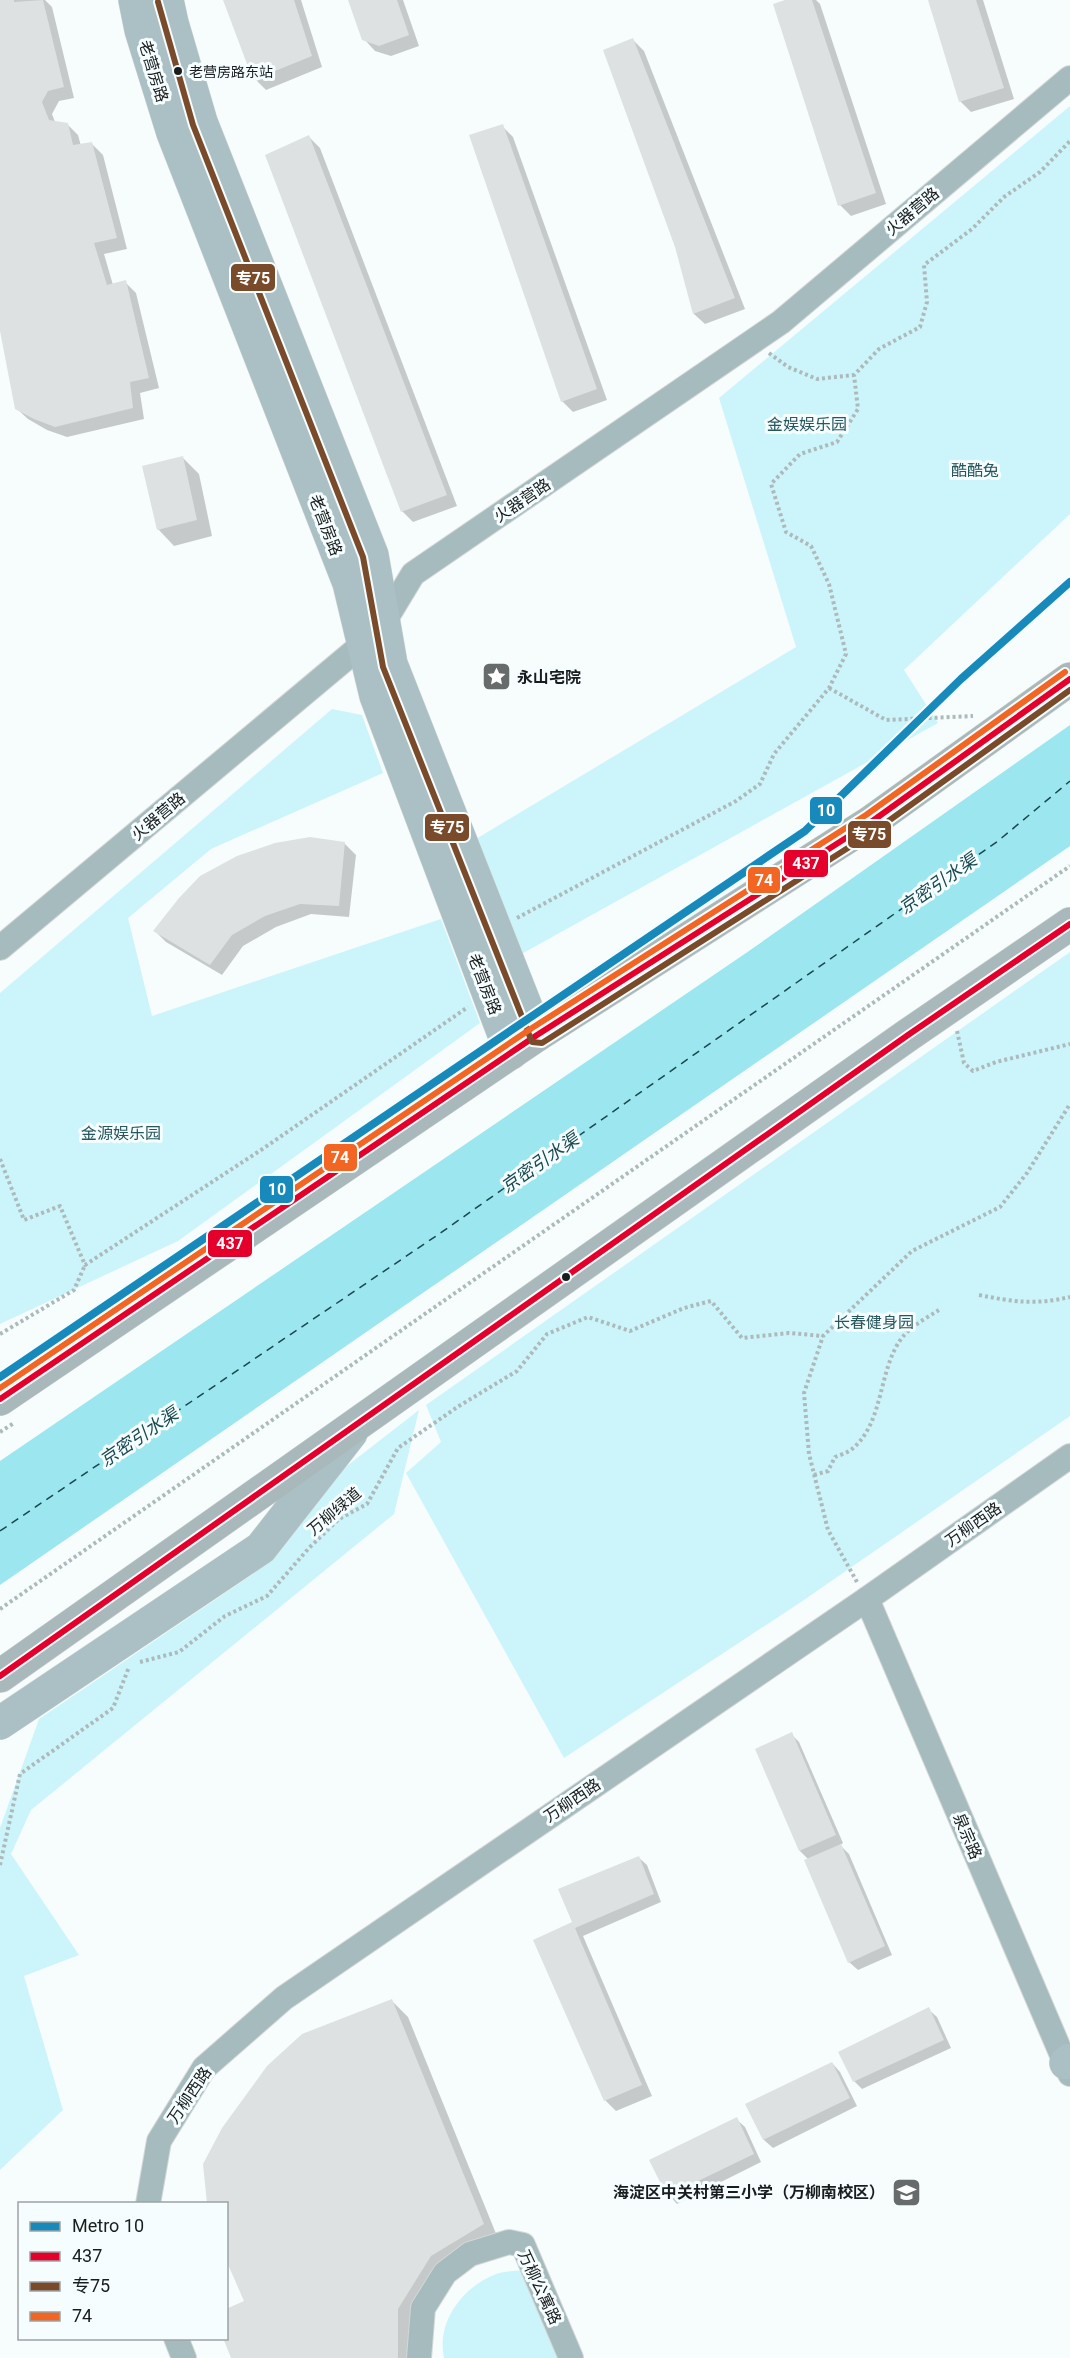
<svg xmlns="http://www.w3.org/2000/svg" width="1070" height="2358" font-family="Roboto,'Noto Sans SC',sans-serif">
	<rect width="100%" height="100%" fill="#f7fcfc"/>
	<g fill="#ccf5fb">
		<polygon points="1070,106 1070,514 904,670 938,723 516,957 476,839 796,647 719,398"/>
		<polygon points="332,709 362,715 383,773 211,849 128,918 152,1016 441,919 480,1023 178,1241 0,1324 0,993"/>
		<polygon points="1070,952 1070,1416 801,1602 564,1758 406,1473 441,1442 426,1405"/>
		<polygon points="419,1410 394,1514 31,1810 11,1854 79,1955 24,1976 63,2110 0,2170 0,1828 39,1719 253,1574 343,1469"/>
		<path d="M524,2270l25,5 34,83h-139c-8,-37 20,-72 52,-84 9,-3 19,-3 28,-4z"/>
	</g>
	<polygon fill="#9be6ef" points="1070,725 1070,846 0,1585 0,1461 749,951"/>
	<g fill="#0003">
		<polygon points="0,0 45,0 52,7 74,98 59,101 52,114 55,122 67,124 78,135 81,146 92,144 103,155 127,249 104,254 113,285 125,282 136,293 159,388 140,393 144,419 67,437 47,430 28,419 16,408 0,323"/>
		<polygon points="224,0 301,0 322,67 266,90 255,79"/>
		<polygon points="350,0 403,0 419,46 391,56 375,51 364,39"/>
		<polygon points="790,0 816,0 820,4 886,204 851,216 840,205"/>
		<polygon points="930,0 983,0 1014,99 971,112 960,101"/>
		<polygon points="633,40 644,51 745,309 705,324 694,314 677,246"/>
		<polygon points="502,126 513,137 607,400 573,412 562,401"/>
		<polygon points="309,137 320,148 457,506 413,522 402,511"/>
		<polygon points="182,457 199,474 212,536 174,546 158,529"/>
		<polygon points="345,844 356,855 349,917 311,914 276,927 243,946 222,975 166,942 155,931"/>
		<polygon points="791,1734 799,1742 843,1843 840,1845 849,1854 892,1955 858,1970 849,1962 809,1860 800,1851 757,1750"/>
		<polygon points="638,1857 647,1865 661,1902 583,1936 652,2096 616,2111 605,2100 571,1924 576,1928 560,1889"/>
		<polygon points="392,2001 408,2017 499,2241 447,2272 413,2358 232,2358 226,2338"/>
		<polygon points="928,2009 937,2017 951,2048 862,2089 854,2081"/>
		<polygon points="832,2063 840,2072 857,2106 773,2148 764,2140 747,2105"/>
		<polygon points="736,2119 745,2127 761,2162 677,2204 669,2195 651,2160"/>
	</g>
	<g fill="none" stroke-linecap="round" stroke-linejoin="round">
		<polyline stroke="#19484f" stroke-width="1.5" stroke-dasharray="8 6" stroke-linecap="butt" points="0,1531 439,1234 998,841 1070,781"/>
	</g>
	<g fill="#dde1e1">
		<polygon points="0,0 14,0 14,2 43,0 64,87 48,91 42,102 49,120 68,123 73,145 92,142 117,238 94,243 107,285 126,280 149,378 130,382 133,408 55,427 34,419 15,409 0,331"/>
		<polygon points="223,0 294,0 312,56 253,80"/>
		<polygon points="348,0 397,0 409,35 379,46 362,40"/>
		<polygon points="785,0 812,0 876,193 838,206 773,4"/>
		<polygon points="928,0 976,0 1004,88 959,102"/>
		<polygon points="633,38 735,298 693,314 675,247 603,50"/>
		<polygon points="503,124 597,389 561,402 469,135"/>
		<polygon points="309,135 447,495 401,512 265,155"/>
		<polygon points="183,456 197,520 157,530 142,466"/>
		<polygon points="310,837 345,842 339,906 300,904 265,916 232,935 210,965 153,931 179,898 200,876 237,856 275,843"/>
		<polygon points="792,1732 836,1835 799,1851 755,1749"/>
		<polygon points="841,1844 885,1946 848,1963 804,1860"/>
		<polygon points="639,1856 654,1894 575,1928 642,2085 604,2101 533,1940 572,1922 558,1889"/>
		<polygon points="392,1999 484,2224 431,2256 398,2309 398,2358 231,2358 223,2338 226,2338 226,2309 244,2301 226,2260 226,2204 207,2204 203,2164 222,2128 267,2066 302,2034"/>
		<polygon points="929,2007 944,2040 853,2082 838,2052"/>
		<polygon points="832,2062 850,2098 763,2140 745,2104"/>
		<polygon points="737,2117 754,2154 667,2196 649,2160"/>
	</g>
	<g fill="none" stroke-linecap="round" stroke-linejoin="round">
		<defs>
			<g id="street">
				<polyline points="0,948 363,644 384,622 413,574 781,322 1070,78"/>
				<polyline points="867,1599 1070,2074"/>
				<polyline points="148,2204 159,2141 204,2068 284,1998 867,1599 1070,1456"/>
				<polyline points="176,2338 184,2358"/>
				<polyline points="419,2358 423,2308 445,2273 470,2254 509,2242 523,2245 571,2358"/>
			</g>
			<g id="secondary">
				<polyline points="135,0 141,30 173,133 349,583 376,696 511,1053"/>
				<polyline points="167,0 172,23 201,122 372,555 391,664 537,1035"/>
				<polyline points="0,1723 261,1548 351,1433"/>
				<polyline points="1066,2063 1070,2060"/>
			</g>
			<g id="highway">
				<polyline points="0,1399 537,1035 871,822 1070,679"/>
				<polyline points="0,1676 908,1035 1070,924"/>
			</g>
		</defs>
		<use href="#street" stroke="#d4d7d7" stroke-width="26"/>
		<use href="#secondary" stroke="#d4d7d7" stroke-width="34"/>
		<use href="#highway" stroke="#d4d7d7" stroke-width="34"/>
		<g stroke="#adbabb" stroke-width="4" stroke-dasharray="3 3" stroke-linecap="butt">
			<polyline points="769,353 788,367 817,379 854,375"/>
			<polyline points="829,688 886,720 973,716"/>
			<polyline points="517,918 736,801 760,784 774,754 829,688 846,654 829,584 811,546 786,532 771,484 800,454 837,442 858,409 854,375 879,349 920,327 927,302 924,265 972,229 1004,197 1040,172 1070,141"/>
			<polyline points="957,1031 964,1063 973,1071 996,1062 1070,1044"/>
			<polyline points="0,1159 24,1220 60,1206 85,1265 264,1148 468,1007"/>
			<path d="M979,1295c35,7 56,10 91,2"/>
			<polyline points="0,1334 74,1290 85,1265"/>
			<polyline points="0,1432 14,1423"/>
			<path d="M814,1475l14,-4 7,-14c5,-2 12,-4 17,-8 32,-26 26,-78 49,-110 9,-12 25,-21 38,-29"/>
			<polyline points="857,1582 828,1530 809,1454 804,1393 823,1336 912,1251 1000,1207 1027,1173 1070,1104"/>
			<polyline points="0,1609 1070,866"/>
			<polyline points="140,1662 179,1652 225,1616 267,1596 309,1548 339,1519 367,1504 398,1448 459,1406 517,1371 547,1334 588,1317 630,1331 684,1308 711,1301 742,1338 789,1333 823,1336"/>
			<polyline points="0,1865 20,1774 113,1708 129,1667"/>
		</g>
		<use href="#street" stroke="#a5bbbe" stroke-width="24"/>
		<use href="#secondary" stroke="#abc0c4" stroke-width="33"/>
		<use href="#highway" stroke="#a9b9bb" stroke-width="33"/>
		<defs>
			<g id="bus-1">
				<polyline points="0,1399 537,1035 871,822 1070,679"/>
				<polyline points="0,1676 908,1035 1070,924"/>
			</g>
			<polyline id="bus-2" points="158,2 193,125 363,557 383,667 532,1042 542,1043 876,830 1070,690"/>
			<polyline id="bus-3" points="0,1388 532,1028 866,815 1065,672"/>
		</defs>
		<use href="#bus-1" stroke="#f5fdfe" stroke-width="10"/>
		<use href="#bus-2" stroke="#f5fdfe" stroke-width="10"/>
		<use href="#bus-3" stroke="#f5fdfe" stroke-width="10"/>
		<use href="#bus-1" stroke="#e4002b" stroke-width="6"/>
		<use href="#bus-2" stroke="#7a4b2a" stroke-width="6"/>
		<use href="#bus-3" stroke="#f26522" stroke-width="6"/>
		<defs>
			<polyline id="metro-1" points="0,1377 805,831 961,679 1070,582"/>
		</defs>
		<use href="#metro-1" stroke="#f5fdfe" stroke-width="12"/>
		<use href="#metro-1" stroke="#178abb" stroke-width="8"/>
	</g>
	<defs>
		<symbol id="sight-square" viewBox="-11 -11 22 22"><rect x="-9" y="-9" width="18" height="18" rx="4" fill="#676b6b" stroke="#f5fdfe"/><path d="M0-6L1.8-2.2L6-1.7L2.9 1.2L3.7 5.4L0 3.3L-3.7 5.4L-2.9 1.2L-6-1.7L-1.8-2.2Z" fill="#fff"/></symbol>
		<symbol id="school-square" viewBox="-11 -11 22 22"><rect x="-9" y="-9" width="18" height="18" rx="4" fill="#676b6b" stroke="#f5fdfe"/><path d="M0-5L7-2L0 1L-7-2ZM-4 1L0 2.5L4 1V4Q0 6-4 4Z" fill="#fff"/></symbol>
	</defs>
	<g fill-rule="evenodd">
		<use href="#sight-square" x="480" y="660" width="33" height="33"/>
		<use href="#school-square" x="890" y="2176" width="33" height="33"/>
	</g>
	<g fill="#191d1d" stroke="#f5fdfe" stroke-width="2">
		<circle cx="178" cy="71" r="5"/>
		<circle cx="566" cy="1277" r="5"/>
	</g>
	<g text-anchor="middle" stroke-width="6" stroke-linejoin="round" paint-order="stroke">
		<g font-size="14" fill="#191d1d" stroke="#f5fdfe" text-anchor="start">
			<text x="189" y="77">老营房路东站</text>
		</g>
		<g font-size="16" fill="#191d1d" stroke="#f5fdfe">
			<text transform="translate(154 71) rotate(73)" y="6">老营房路</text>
			<text transform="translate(912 211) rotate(-40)" y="6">火器营路</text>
			<text transform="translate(522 500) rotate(-34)" y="6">火器营路</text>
			<text transform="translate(326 525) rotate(69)" y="6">老营房路</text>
			<text transform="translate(158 816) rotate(-40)" y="6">火器营路</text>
			<text transform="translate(485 984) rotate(69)" y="6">老营房路</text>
			<text transform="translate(334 1511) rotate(-40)" y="6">万柳绿道</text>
			<text transform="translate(973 1524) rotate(-35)" y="6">万柳西路</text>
			<text transform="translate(572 1800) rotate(-34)" y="6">万柳西路</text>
			<text transform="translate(968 1836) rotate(67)" y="6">泉宗路</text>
			<text transform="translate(189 2095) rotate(-56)" y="6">万柳西路</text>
			<text transform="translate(540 2287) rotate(65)" y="6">万柳公寓路</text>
		</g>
		<g font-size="16" fill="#28565d" stroke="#f5fdfe">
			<text x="807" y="430">金娱娱乐园</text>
			<text x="975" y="476">酷酷兔</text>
			<text x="121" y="1139">金源娱乐园</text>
			<text x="874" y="1328">长春健身园</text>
		</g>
		<g font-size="16" font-weight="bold" fill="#191d1d" stroke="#f5fdfe" text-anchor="start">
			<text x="517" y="683">永山宅院</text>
			<text x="885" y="2198" text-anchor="end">海淀区中关村第三小学（万柳南校区）</text>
		</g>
		<g font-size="18" font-style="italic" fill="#19484f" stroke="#f5fdfe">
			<text transform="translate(938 884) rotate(-35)" y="6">京密引水渠</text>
			<text transform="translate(540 1163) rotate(-35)" y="6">京密引水渠</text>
			<text transform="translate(139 1437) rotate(-34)" y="6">京密引水渠</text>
		</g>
	</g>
	<g stroke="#f5fdfe" stroke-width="2">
		<rect x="230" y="263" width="46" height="29" rx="6" fill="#7a4b2a"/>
		<rect x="809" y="796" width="34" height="29" rx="6" fill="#178abb"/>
		<rect x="424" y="813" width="46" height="29" rx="6" fill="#7a4b2a"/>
		<rect x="847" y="820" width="45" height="29" rx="6" fill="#7a4b2a"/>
		<rect x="783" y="849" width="46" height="29" rx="6" fill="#e4002b"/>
		<rect x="747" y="866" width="34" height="28" rx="6" fill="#f26522"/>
		<rect x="323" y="1143" width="35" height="29" rx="6" fill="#f26522"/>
		<rect x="259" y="1175" width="35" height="29" rx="6" fill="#178abb"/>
		<rect x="207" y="1229" width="46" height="29" rx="6" fill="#e4002b"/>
	</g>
	<g font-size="16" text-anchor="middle" font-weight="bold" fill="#fff">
		<text x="253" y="284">专75</text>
		<text x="826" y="816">10</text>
		<text x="447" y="833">专75</text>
		<text x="869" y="840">专75</text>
		<text x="806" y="869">437</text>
		<text x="764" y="886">74</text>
		<text x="340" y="1163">74</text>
		<text x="277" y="1195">10</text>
		<text x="230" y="1249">437</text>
	</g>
	<rect x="18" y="2202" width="210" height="138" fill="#f5fdfe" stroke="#9da3a4" stroke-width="1.5"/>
	<rect x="30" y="2222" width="30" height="9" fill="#178abb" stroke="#9da3a4" stroke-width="1.5"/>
	<text x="72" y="2232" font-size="18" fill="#191d1d">Metro 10</text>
	<rect x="30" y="2252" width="30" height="9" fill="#e4002b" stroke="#9da3a4" stroke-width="1.5"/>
	<text x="72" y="2262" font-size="18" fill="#191d1d">437</text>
	<rect x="30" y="2282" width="30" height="9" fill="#7a4b2a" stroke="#9da3a4" stroke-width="1.5"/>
	<text x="72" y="2292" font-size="18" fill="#191d1d">专75</text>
	<rect x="30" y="2312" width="30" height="9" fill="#f26522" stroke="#9da3a4" stroke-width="1.5"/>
	<text x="72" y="2322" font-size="18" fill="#191d1d">74</text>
</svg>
